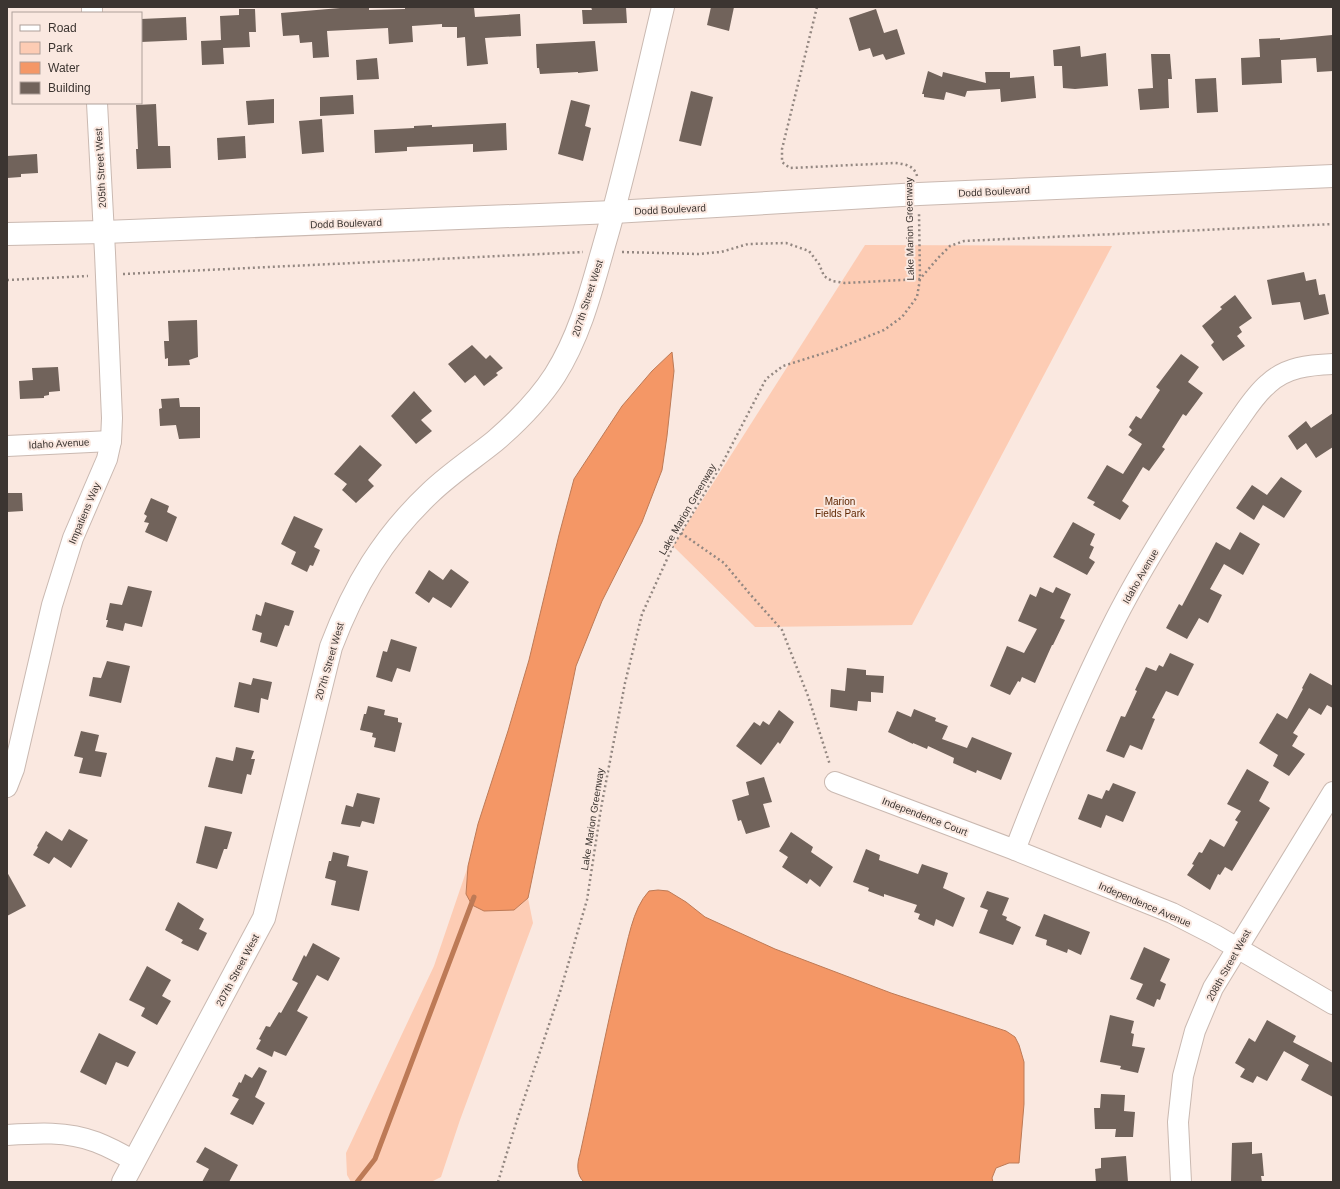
<svg xmlns="http://www.w3.org/2000/svg" width="1340" height="1189" font-family="Helvetica,sans-serif">
	<rect width="100%" height="100%" fill="#fae8e0"/>
	<g fill="#fdccb4">
		<polygon points="865,245 1112,246 912,625 755,627 673,546"/>
		<polygon points="468,866 466,894 514,910 528,898 533,923 460,1120 441,1177 431,1182 351,1182 347,1175 346,1153 434,966"/>
	</g>
	<g fill="#f49766" stroke="#bd7a56">
		<polygon points="672,352 674,371 667,436 662,470 642,522 602,601 576,666 528,898 514,910 484,911 472,905 466,894 468,866 478,824 508,731 529,660 559,535 574,479 622,406 652,371"/>
		<path d="M658,890l10,1 18,11 19,15 70,32 116,44 115,38 9,6 4,8 5,17v42l-5,59h-10l-13,5 -4,10 1,4h-409c-8,-7 -7,-19 -4,-28 14,-63 26,-125 41,-187 7,-25 11,-58 28,-76z"/>
	</g>
	<g fill="none" stroke-linecap="round" stroke-linejoin="round">
		<polyline stroke="#bd7a56" stroke-width="5" points="357,1182 375,1159 474,897"/>
	</g>
	<g fill="#71635b">
		<polygon points="352,7 369,7 369,10 405,9 405,7 474,7 475,17 520,14 521,36 485,38 488,64 467,66 465,37 457,38 457,27 442,27 442,24 412,26 413,42 389,44 388,28 327,31 329,57 313,58 312,42 300,43 299,35 283,36 281,13"/>
		<polygon points="591,7 626,7 627,23 583,24 582,10 592,10"/>
		<polygon points="711,7 734,7 729,31 707,25"/>
		<polygon points="239,9 255,9 256,32 249,32 250,47 223,48 224,64 202,65 201,41 221,40 220,16 239,15"/>
		<polygon points="876,9 884,33 897,29 905,54 886,60 883,54 873,57 870,48 859,51 849,18"/>
		<polygon points="186,17 187,40 141,42 141,19"/>
		<polygon points="1332,35 1333,42 1333,71 1317,72 1316,58 1281,60 1282,83 1242,85 1241,58 1260,57 1259,39 1280,38 1280,40"/>
		<polygon points="595,41 598,71 578,73 578,72 540,74 539,68 537,68 536,44"/>
		<polygon points="1080,46 1081,57 1106,53 1108,86 1075,89 1063,88 1062,66 1054,66 1053,50"/>
		<polygon points="1151,54 1170,54 1172,79 1168,79 1169,108 1140,110 1138,89 1153,88"/>
		<polygon points="377,58 379,79 357,80 356,60"/>
		<polygon points="928,71 942,77 943,72 986,83 985,72 1010,72 1010,78 1034,76 1036,98 1001,102 1000,89 967,91 965,97 946,92 944,100 924,97 924,94 922,94"/>
		<polygon points="1216,78 1218,112 1197,113 1195,79"/>
		<polygon points="691,91 713,97 701,146 679,141"/>
		<polygon points="353,95 354,114 320,116 320,97"/>
		<polygon points="274,99 274,123 248,125 246,101"/>
		<polygon points="571,100 590,105 585,126 591,128 583,161 558,154"/>
		<polygon points="156,104 158,146 170,146 171,168 137,169 136,149 138,149 136,105"/>
		<polygon points="322,119 324,152 302,154 299,121"/>
		<polygon points="506,123 507,150 473,152 473,144 407,147 407,151 375,153 374,130 414,128 414,126 432,125 432,127"/>
		<polygon points="245,136 246,158 218,160 217,138"/>
		<polygon points="37,154 38,173 21,174 21,177 7,178 7,156"/>
		<polygon points="1304,272 1306,281 1316,279 1319,295 1325,294 1329,314 1304,320 1300,302 1272,305 1267,280"/>
		<polygon points="1235,295 1252,318 1239,327 1242,332 1237,336 1245,346 1223,361 1211,345 1214,342 1202,326 1222,309 1220,307"/>
		<polygon points="197,320 198,357 189,360 190,365 168,366 168,358 165,359 164,341 169,341 168,321"/>
		<polygon points="472,345 486,359 490,355 503,368 496,373 498,375 484,386 475,375 465,383 448,364"/>
		<polygon points="1181,354 1199,367 1188,382 1203,393 1186,416 1183,414 1162,447 1165,449 1149,471 1143,467 1122,501 1129,506 1120,520 1093,505 1095,502 1087,498 1107,465 1123,474 1142,444 1128,435 1132,430 1129,427 1136,416 1141,419 1160,390 1156,387"/>
		<polygon points="58,367 60,391 49,392 49,395 44,396 44,398 20,399 19,381 33,380 32,368"/>
		<polygon points="414,391 432,411 421,420 432,431 416,444 391,416"/>
		<polygon points="179,398 180,407 200,407 200,438 179,439 176,425 160,426 159,409 162,408 161,399"/>
		<polygon points="1333,413 1333,447 1316,458 1306,443 1297,450 1288,436 1306,421 1311,428"/>
		<polygon points="360,445 382,465 368,480 374,486 356,503 342,490 347,484 334,474"/>
		<polygon points="1281,477 1302,491 1284,518 1263,505 1254,520 1236,508 1252,485 1267,495"/>
		<polygon points="7,493 22,493 23,511 7,512"/>
		<polygon points="151,498 169,506 167,512 177,517 167,542 145,532 149,523 144,522 147,516 144,514"/>
		<polygon points="294,516 323,529 314,547 320,550 313,566 310,565 307,572 291,564 296,552 281,544"/>
		<polygon points="1073,522 1095,534 1090,545 1094,547 1089,558 1095,562 1087,575 1053,557"/>
		<polygon points="1240,532 1260,544 1243,575 1224,564 1210,589 1222,595 1208,623 1199,618 1187,639 1166,628 1179,604 1182,606 1216,542 1230,550"/>
		<polygon points="451,569 469,582 451,608 433,597 429,603 415,593 429,570 443,580"/>
		<polygon points="128,586 152,591 142,627 125,623 123,631 106,627 108,620 106,620 110,603 122,605"/>
		<polygon points="1040,587 1053,593 1056,587 1071,594 1060,618 1065,620 1053,645 1052,645 1035,683 1022,677 1020,682 1018,681 1010,695 990,686 1007,646 1024,653 1037,629 1018,621 1030,594 1036,597"/>
		<polygon points="265,602 294,611 289,626 285,625 277,647 260,642 262,633 252,630 256,614 261,616"/>
		<polygon points="391,639 417,647 410,672 397,668 392,682 376,677 383,651 387,652"/>
		<polygon points="1170,653 1194,664 1178,696 1166,691 1152,718 1155,719 1142,750 1130,745 1124,758 1106,751 1121,716 1125,717 1137,691 1135,690 1146,667 1156,671 1159,665 1163,667"/>
		<polygon points="107,661 130,666 121,703 89,696 93,677 101,678"/>
		<polygon points="847,668 866,670 866,675 884,676 883,693 871,692 871,702 858,701 857,711 830,707 831,689 845,691"/>
		<polygon points="1310,673 1333,686 1333,708 1327,705 1321,715 1309,708 1293,733 1298,736 1292,746 1305,754 1289,776 1273,766 1278,755 1259,743 1277,713 1287,719 1303,689 1302,688"/>
		<polygon points="253,678 272,682 268,700 261,698 259,713 234,707 239,682 251,685"/>
		<polygon points="368,706 385,710 384,715 398,718 398,722 402,723 395,752 374,747 376,738 372,737 373,733 360,730 364,714 366,714"/>
		<polygon points="914,709 936,718 935,721 948,726 942,739 967,748 972,737 1012,753 1001,780 977,770 976,773 953,763 954,758 928,746 927,749 913,743 913,744 888,732 897,711 911,717"/>
		<polygon points="779,710 794,722 780,744 778,742 761,765 736,746 754,722 760,726 763,721 769,725"/>
		<polygon points="81,731 99,735 95,751 107,753 101,777 79,773 83,758 74,756"/>
		<polygon points="236,747 254,751 251,759 255,759 251,775 247,774 242,794 208,787 216,757 233,761"/>
		<polygon points="1247,769 1269,782 1259,801 1270,808 1232,871 1225,867 1220,875 1218,874 1210,890 1187,875 1194,865 1192,864 1199,852 1202,853 1210,839 1224,847 1238,822 1235,820 1241,811 1227,804"/>
		<polygon points="764,777 772,802 763,804 770,827 746,834 741,820 738,821 732,800 749,795 746,782"/>
		<polygon points="1113,783 1136,792 1123,822 1106,815 1101,828 1078,819 1088,794 1102,799 1106,790 1109,791"/>
		<polygon points="357,793 380,798 374,824 362,821 360,827 341,824 346,805 353,807"/>
		<polygon points="205,826 232,832 227,849 224,849 217,869 196,863"/>
		<polygon points="69,829 88,840 71,868 54,857 49,864 33,855 38,847 37,846 46,831 62,841"/>
		<polygon points="791,832 813,847 811,852 833,867 820,887 810,879 807,884 782,867 788,857 779,851"/>
		<polygon points="866,849 880,855 879,860 918,874 922,864 948,873 943,888 965,898 953,927 936,919 934,926 918,919 920,914 914,912 917,905 884,894 884,897 868,891 869,888 853,882"/>
		<polygon points="333,852 349,856 347,866 368,871 359,911 331,905 336,881 325,878 329,861 331,861"/>
		<polygon points="7,872 26,906 7,916"/>
		<polygon points="987,891 1009,898 1002,915 1007,917 1006,920 1021,927 1013,945 979,933 988,910 980,907"/>
		<polygon points="178,902 204,919 199,929 207,933 198,951 181,943 183,940 165,930"/>
		<polygon points="1044,914 1090,932 1081,955 1068,949 1067,953 1046,945 1047,940 1035,936"/>
		<polygon points="313,943 340,958 328,981 317,975 297,1011 308,1017 286,1056 274,1051 272,1057 256,1049 261,1040 259,1039 266,1026 270,1027 279,1012 281,1013 298,983 292,980 304,955 306,957"/>
		<polygon points="1144,947 1170,959 1160,981 1166,984 1160,1000 1157,999 1154,1007 1136,999 1143,984 1130,979"/>
		<polygon points="147,966 171,980 162,996 171,1001 157,1025 141,1016 145,1008 129,1000"/>
		<polygon points="1110,1015 1134,1021 1131,1033 1134,1034 1132,1046 1145,1048 1138,1073 1120,1069 1121,1066 1100,1062"/>
		<polygon points="1267,1020 1296,1036 1293,1042 1333,1063 1333,1097 1301,1080 1309,1065 1284,1051 1267,1081 1257,1076 1253,1083 1240,1077 1245,1069 1235,1063 1249,1038 1255,1042"/>
		<polygon points="99,1033 136,1052 128,1067 116,1062 106,1085 80,1072"/>
		<polygon points="259,1067 267,1071 255,1097 265,1103 253,1125 230,1114 239,1099 232,1096 239,1082 241,1083 245,1074 252,1078"/>
		<polygon points="1101,1094 1125,1095 1124,1111 1135,1112 1133,1137 1115,1137 1116,1129 1095,1129 1094,1108 1100,1108"/>
		<polygon points="1252,1142 1252,1154 1262,1153 1264,1176 1261,1176 1262,1182 1231,1182 1232,1143"/>
		<polygon points="205,1147 238,1165 229,1182 202,1182 209,1169 196,1162"/>
		<polygon points="1126,1156 1128,1182 1096,1182 1095,1169 1101,1168 1101,1158"/>
	</g>
	<g fill="none" stroke-linecap="round" stroke-linejoin="round">
		<defs>
			<g id="street">
				<polyline points="92,7 92,13"/>
				<polyline points="7,446 111,441"/>
				<polyline points="835,782 1015,850 1172,913 1215,935 1333,1004"/>
				<polyline points="7,787 14,769 52,605 73,538 107,459 111,441 112,418 105,253 97,103"/>
				<path d="M1015,850c30,-78 62,-155 100,-230 25,-49 55,-97 85,-143 12,-18 24,-36 36,-53 10,-14 19,-29 32,-40 18,-17 41,-19 65,-20"/>
				<path d="M7,1135c30,-2 60,-4 89,7 13,5 26,12 38,19"/>
				<polyline points="1181,1182 1178,1122 1183,1076 1195,1031 1213,988 1333,792"/>
			</g>
			<g id="secondary">
				<polyline points="7,234 104,232 614,212 919,194 1333,176"/>
				<path d="M123,1182l141,-264 67,-271c23,-61 52,-110 100,-155 20,-19 43,-34 64,-51 22,-19 44,-41 60,-66 27,-43 38,-92 52,-140 21,-75 38,-152 56,-228"/>
			</g>
		</defs>
		<use href="#street" stroke="#cab9b1" stroke-width="22"/>
		<use href="#secondary" stroke="#cab9b1" stroke-width="24"/>
		<g stroke="#938781" stroke-width="2.5" stroke-dasharray="2 3" stroke-linecap="butt">
			<path d="M817,7l-35,142v13l8,6 105,-5c9,1 19,2 22,13"/>
			<polyline points="622,252 698,254 721,252 748,244 786,243 809,251 819,264 824,276 832,281 845,283 920,279 938,258 950,246 964,241 1333,224"/>
			<polyline points="123,274 583,252"/>
			<polyline points="7,280 88,276"/>
			<polyline points="681,533 724,563 749,593 782,630 808,696 830,765"/>
			<polyline points="498,1182 517,1120 560,992 587,900 601,808 625,683 642,614 673,546 723,462 766,379 783,366 834,350 884,330 902,317 917,297 920,279 919,212"/>
		</g>
		<use href="#street" stroke="#fff" stroke-width="20"/>
		<use href="#secondary" stroke="#fff" stroke-width="22"/>
	</g>
	<g text-anchor="middle" stroke-width="4" stroke-linejoin="round" paint-order="stroke">
		<g font-size="10" fill="#3c3531" stroke="#fae8e0">
			<text transform="translate(100 168) rotate(-93)" y="4">205th Street West</text>
			<text transform="translate(994 191) rotate(-3)" y="4">Dodd Boulevard</text>
			<text transform="translate(670 209) rotate(-3)" y="4">Dodd Boulevard</text>
			<text transform="translate(346 223) rotate(-2)" y="4">Dodd Boulevard</text>
			<text transform="translate(909 229) rotate(-91)" y="4">Lake Marion Greenway</text>
			<text transform="translate(587 298) rotate(-72)" y="4">207th Street West</text>
			<text transform="translate(59 443) rotate(-3)" y="4">Idaho Avenue</text>
			<text transform="translate(687 509) rotate(-60)" y="4">Lake Marion Greenway</text>
			<text transform="translate(84 513) rotate(-67)" y="4">Impatiens Way</text>
			<text transform="translate(1140 576) rotate(-60)" y="4">Idaho Avenue</text>
			<text transform="translate(329 661) rotate(-74)" y="4">207th Street West</text>
			<text transform="translate(925 816) rotate(21)" y="4">Independence Court</text>
			<text transform="translate(592 819) rotate(-81)" y="4">Lake Marion Greenway</text>
			<text transform="translate(1145 904) rotate(23)" y="4">Independence Avenue</text>
			<text transform="translate(1228 965) rotate(-61)" y="4">208th Street West</text>
			<text transform="translate(237 970) rotate(-62)" y="4">207th Street West</text>
		</g>
		<g font-size="10" fill="#5f2600" stroke="#fae8e0">
			<text x="840" y="505">Marion<tspan x="840" dy="12">Fields Park</tspan></text>
		</g>
	</g>
	<rect width="1340" height="1189" fill="none" stroke="#3c3531" stroke-width="16"/>
	<rect x="12" y="12" width="130" height="92" fill="#fae8e0" stroke="#aea09a"/>
	<rect x="20" y="25" width="20" height="6" fill="#ffffff" stroke="#aea09a"/>
	<text x="48" y="32" font-size="12" fill="#3c3531">Road</text>
	<rect x="20" y="42" width="20" height="12" fill="#fdccb4" stroke="#aea09a"/>
	<text x="48" y="52" font-size="12" fill="#3c3531">Park</text>
	<rect x="20" y="62" width="20" height="12" fill="#f49766" stroke="#aea09a"/>
	<text x="48" y="72" font-size="12" fill="#3c3531">Water</text>
	<rect x="20" y="82" width="20" height="12" fill="#71635b" stroke="#aea09a"/>
	<text x="48" y="92" font-size="12" fill="#3c3531">Building</text>
</svg>
